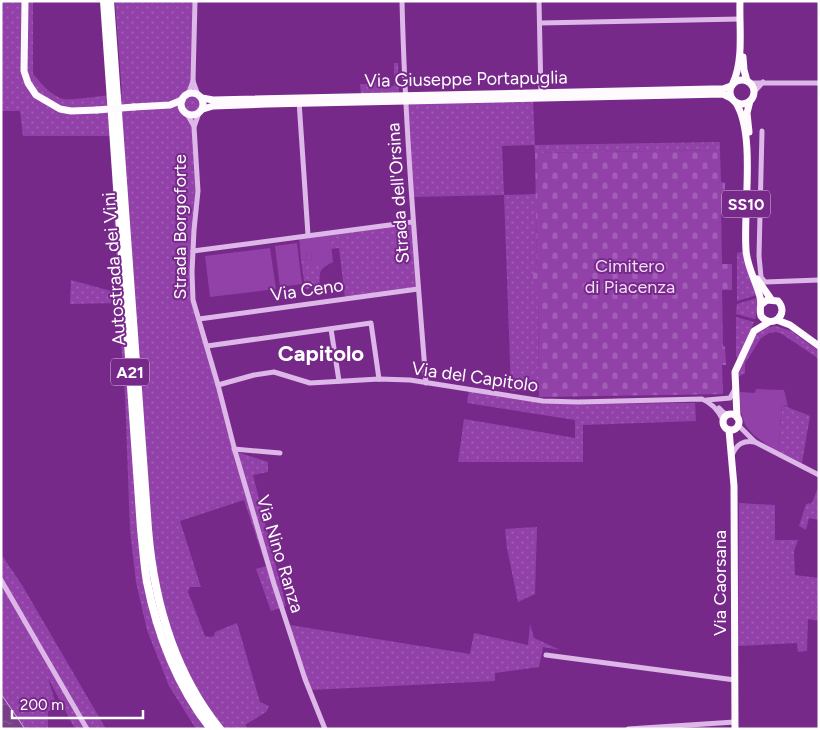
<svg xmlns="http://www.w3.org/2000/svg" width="820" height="730" font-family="Figtree,sans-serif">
	<defs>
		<pattern id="grass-dots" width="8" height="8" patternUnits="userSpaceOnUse" patternTransform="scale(1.25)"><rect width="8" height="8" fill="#9241a9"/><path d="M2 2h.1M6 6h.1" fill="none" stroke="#a25eb6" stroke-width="1.8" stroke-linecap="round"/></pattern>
		<pattern id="cemetery-stones" width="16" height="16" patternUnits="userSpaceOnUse" patternTransform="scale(1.25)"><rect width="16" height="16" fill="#9241a9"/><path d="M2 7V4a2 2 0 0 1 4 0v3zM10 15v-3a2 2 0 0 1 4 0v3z" fill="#a25eb6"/></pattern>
		<pattern id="water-ripples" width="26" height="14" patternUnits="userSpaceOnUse" patternTransform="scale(1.25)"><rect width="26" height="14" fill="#783e86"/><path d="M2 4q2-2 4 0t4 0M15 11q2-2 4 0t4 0" fill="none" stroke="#8c5b98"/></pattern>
	</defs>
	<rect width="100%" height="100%" fill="#77298a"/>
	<g fill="url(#grass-dots)">
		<path d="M1,1h32v73c9,10 17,21 30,25 10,2 46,-5 59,-5l-7,-93h80l-1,72 3,15 5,7 3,9 -3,9 -5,6 -3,21 4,51 -5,109 41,151 34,11v10l-15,3 33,131 -15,5 -15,-42 10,-3 -22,-66 -64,21 21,66h-11l-2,5 17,44 5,1 4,-1 1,-4 22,-9 23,79 9,4 -3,6 -21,13 3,4h-52l-27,-43 -22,-56 -11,-48 -6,-52 -5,-135 -7,-92 -48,1 1,-24 47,13 -8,-157h-87l-3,-25h-19z"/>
		<polygon points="394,63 398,63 399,93 361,94 360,84 368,84 371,79 385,79 385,86 394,86"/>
		<polygon points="533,99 535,145 720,142 720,150 535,153 534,145 502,146 504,195 536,194 537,271 533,272 533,289 538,289 539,391 511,391 504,195 411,197 405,101"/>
		<polygon points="412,222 418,289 345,298 339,248 331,249 330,233"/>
		<path d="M307,252h4l1,12 21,-2c-14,7 -14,9 -13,25l-14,2 -1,-2 -4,-27 7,-1z"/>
		<polygon points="743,252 747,270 757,295 737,301 737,253"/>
		<polygon points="757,298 758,308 755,319 736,314 737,304"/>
		<polygon points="736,317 754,322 738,358 736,356"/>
		<path d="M776,326l15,5 28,20v8l-37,-25 -6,-2 -7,1 -8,5 -16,25v10l-7,4 1,-5c8,-20 12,-44 37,-46z"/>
		<polygon points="469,391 576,404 695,403 696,421 583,425 583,462 458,462 464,419 575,438 575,420 467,403"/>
		<polygon points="782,405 810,416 802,463 778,451"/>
		<polygon points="819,485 819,520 809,518 806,530 799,526 806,504 812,503"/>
		<polygon points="739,503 775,505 775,540 798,540 794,551 795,575 819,578 819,621 808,619 807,651 798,652 797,643 738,646"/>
		<polygon points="537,527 535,594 518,602 507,548 505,529"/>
		<polygon points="1,554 22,585 106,729 75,729 48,678 58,711 48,711 48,729 25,729 1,694"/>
		<polygon points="530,624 534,638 560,650 543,647 539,667 495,673 495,681 310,690 305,682 290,625 470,654 474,633 528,645"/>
	</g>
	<polygon fill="url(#cemetery-stones)" points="720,150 721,182 725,183 725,206 721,207 722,264 732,264 732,290 722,290 723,346 725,347 726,365 722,365 723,394 539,397 538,290 533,290 533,271 537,271 535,153"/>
	<g fill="#9241a9">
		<polygon points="330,233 333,262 312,265 311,252 307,253 308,259 301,260 299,236"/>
		<polygon points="297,243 302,284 280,287 275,246"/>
		<polygon points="270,248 276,289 210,297 205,256"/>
		<path d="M756,389l28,1 4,16 -6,-1 -4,46c-29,-17 -39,-24 -38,-59l15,1z"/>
	</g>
	<polygon fill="url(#water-ripples)" stroke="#dbace9" points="1,694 25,729 1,729"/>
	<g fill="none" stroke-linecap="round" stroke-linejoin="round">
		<g stroke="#deb7e9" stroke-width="5">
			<polyline points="195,1 193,81 198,95"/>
			<path d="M402,1c3,128 14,255 24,382"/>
			<polyline points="539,1 541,96"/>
			<polyline points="540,23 740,19"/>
			<polyline points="750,83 819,83"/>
			<polyline points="754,92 763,82"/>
			<polyline points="188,95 193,81"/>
			<polyline points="299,101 308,235"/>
			<polyline points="199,113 194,127 198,191 194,230 192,272 193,300 218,385 235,451 274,584 305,679 325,729"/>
			<polyline points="187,114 194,126"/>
			<polyline points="762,131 759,256 761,277 765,282 819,280"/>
			<polyline points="193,251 412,222"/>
			<polyline points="199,319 418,289"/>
			<polyline points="331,329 339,381"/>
			<polyline points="207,346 371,323 379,379"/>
			<path d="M218,385l36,-10 20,-3 36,11 69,-4 31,1 133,21 35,1 124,-3c10,4 16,11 21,21"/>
			<polyline points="707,400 730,398 735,389"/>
			<polyline points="719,408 724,413 729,414"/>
			<polyline points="738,425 755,442 819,475"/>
			<polyline points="234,449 280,453"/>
			<path d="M732,455c5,-11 11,-15 23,-13"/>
			<polyline points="1,580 87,729"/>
			<polyline points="546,655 735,680"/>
			<polyline points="628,729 735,722"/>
		</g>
		<g stroke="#fefafe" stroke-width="7">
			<polyline points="25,1 24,71 28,83 36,95 60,109 71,111 97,110"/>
			<polyline points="743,57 744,70 747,81"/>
			<circle cx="742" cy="92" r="12"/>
			<path d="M733,83c11,-24 6,-56 7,-82"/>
			<circle cx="192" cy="104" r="11"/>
			<polyline points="202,98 213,100 712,89 723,89 731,86"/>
			<path d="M736,103c20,32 7,107 10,147 1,17 10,31 14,47 2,7 -1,12 1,19 11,14 29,-2 17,-15l-11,-1 -5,4"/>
			<polyline points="134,107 170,105 182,100"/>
			<polyline points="203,109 213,106 267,104 723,94 731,98"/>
			<polyline points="749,132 747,113 750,101"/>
			<polyline points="757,279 771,299"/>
			<polyline points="777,320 790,325 819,346"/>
			<circle cx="731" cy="422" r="8"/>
			<polyline points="737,417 735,372 754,331 769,322"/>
			<polyline points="729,430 734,486 735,729"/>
		</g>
		<g stroke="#fff" stroke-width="8">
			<path d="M104,1l37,528c2,18 3,36 6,53 10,52 31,106 64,147"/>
			<path d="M110,1l38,528c6,72 25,142 72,200"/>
		</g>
		<polyline stroke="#fefafe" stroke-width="7" points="97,110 134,107"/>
	</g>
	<g text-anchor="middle" stroke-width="4" stroke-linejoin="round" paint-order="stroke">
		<g fill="#77298a" stroke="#d6bfdc" stroke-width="1">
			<rect x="722" y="190.5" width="48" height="27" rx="4"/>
			<rect x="111" y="358.5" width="38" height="27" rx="4"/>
		</g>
		<g font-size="16" font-weight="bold" fill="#fff">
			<text x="746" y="210">SS10</text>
			<text x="130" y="378">A21</text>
		</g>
		<g font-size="18" fill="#fff" stroke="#77298a">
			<text transform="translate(466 79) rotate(-1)" y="6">Via Giuseppe Portapuglia</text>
			<text transform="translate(398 193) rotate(-94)" y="6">Strada dell'Orsina</text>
			<text transform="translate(180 227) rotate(-90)" y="6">Strada Borgoforte</text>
			<text transform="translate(114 269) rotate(-94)" y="6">Autostrada dei Vini</text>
			<text transform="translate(307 290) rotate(-8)" y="6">Via Ceno</text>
			<text transform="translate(475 377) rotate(8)" y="6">Via del Capitolo</text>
			<text transform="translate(280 554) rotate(73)" y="6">Via Nino Ranza</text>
			<text transform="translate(720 583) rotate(-90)" y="6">Via Caorsana</text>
		</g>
		<g font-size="18" fill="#f1dbf7" stroke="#77298a">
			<text x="630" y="272">Cimitero<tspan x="630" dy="21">di Piacenza</tspan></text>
		</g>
		<g font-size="22" font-weight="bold" fill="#fff" stroke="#77298a">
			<text x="321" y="361">Capitolo</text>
		</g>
	</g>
	<rect width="820" height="730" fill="none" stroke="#ffffff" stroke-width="5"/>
	<path d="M12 710v8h131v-8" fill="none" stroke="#ffffff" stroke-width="2.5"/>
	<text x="20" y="710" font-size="15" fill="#ffffff" stroke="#77298a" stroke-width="4" paint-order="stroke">200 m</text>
</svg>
